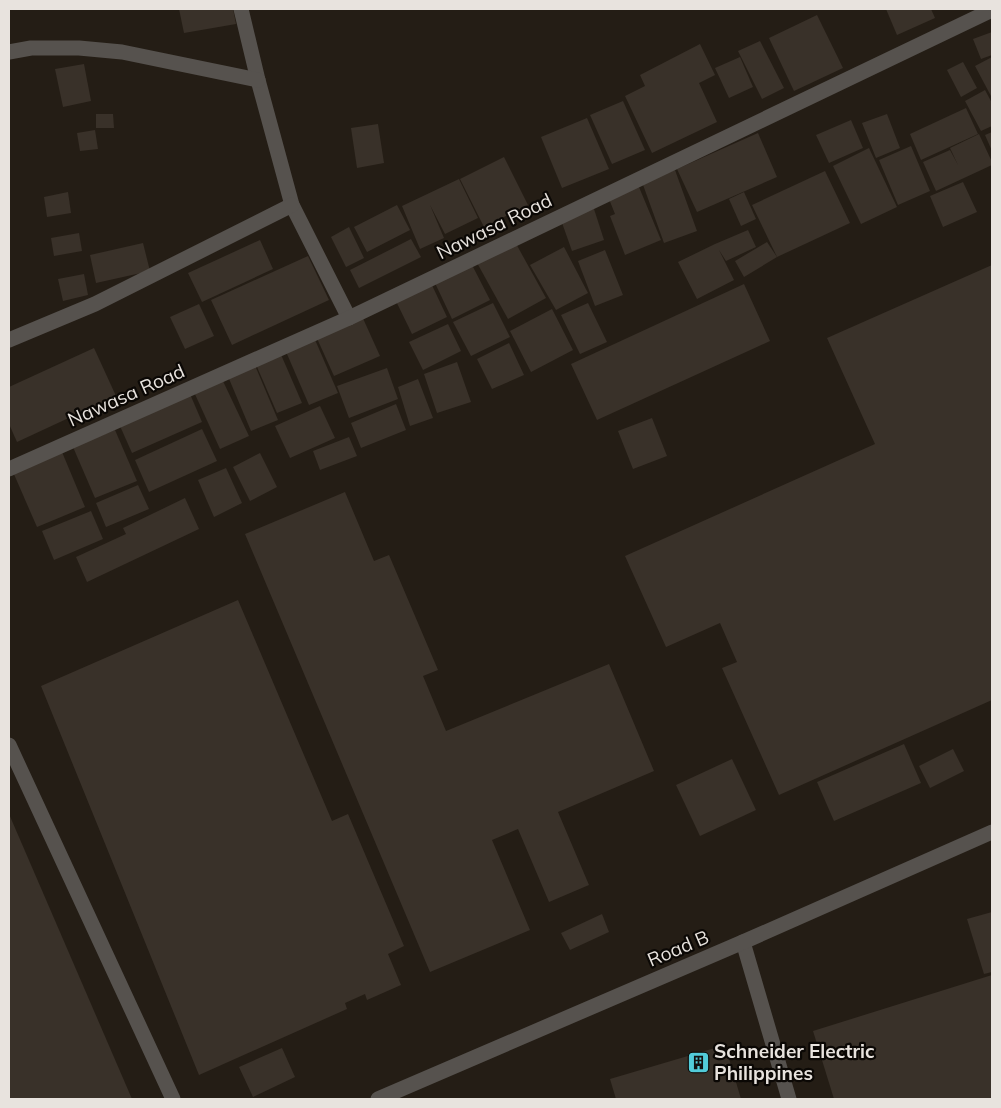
<svg xmlns="http://www.w3.org/2000/svg" width="1001" height="1108" font-family="Mulish,sans-serif">
	<rect width="100%" height="100%" fill="#241d15"/>
	<g fill="#393129">
		<polygon points="179,9 233,9 236,24 184,33"/>
		<polygon points="886,9 931,9 935,18 897,35"/>
		<polygon points="817,15 843,68 794,91 769,38"/>
		<polygon points="992,32 992,55 981,59 973,39"/>
		<polygon points="760,41 784,88 762,99 738,51"/>
		<polygon points="700,44 715,75 699,83 717,122 652,153 625,96 645,86 640,75"/>
		<polygon points="740,57 753,87 729,98 715,68"/>
		<polygon points="992,57 992,98 975,66"/>
		<polygon points="963,62 977,88 961,97 947,70"/>
		<polygon points="84,64 91,101 63,107 55,69"/>
		<polygon points="985,90 992,103 992,126 981,131 965,101"/>
		<polygon points="623,101 645,150 612,164 590,115"/>
		<polygon points="966,108 978,134 921,160 910,134"/>
		<polygon points="96,114 113,114 114,128 96,128"/>
		<polygon points="887,114 900,148 876,158 862,123"/>
		<polygon points="587,118 609,169 562,188 541,137"/>
		<polygon points="851,120 863,148 829,163 816,135"/>
		<polygon points="378,124 384,163 357,168 351,128"/>
		<polygon points="95,130 98,149 80,151 77,133"/>
		<polygon points="992,132 992,151 985,135"/>
		<polygon points="758,133 777,177 697,212 677,169"/>
		<polygon points="979,134 992,162 992,165 936,191 923,162 950,150 958,165 950,148"/>
		<polygon points="911,146 930,191 898,205 879,160"/>
		<polygon points="869,148 897,207 861,224 833,166"/>
		<polygon points="504,157 528,205 484,227 460,179"/>
		<polygon points="675,170 697,231 664,243 642,182"/>
		<polygon points="825,171 850,223 777,257 752,205"/>
		<polygon points="459,179 478,218 445,234 430,205 444,238 420,249 402,206"/>
		<polygon points="963,182 977,212 943,227 930,196"/>
		<polygon points="639,187 661,240 625,255 610,216 615,214 609,199"/>
		<polygon points="68,192 71,213 47,217 44,197"/>
		<polygon points="744,192 756,219 741,226 729,199"/>
		<polygon points="397,205 410,230 367,252 354,227"/>
		<polygon points="594,209 604,240 572,251 561,220"/>
		<polygon points="349,227 364,258 346,267 331,237"/>
		<polygon points="748,230 756,247 726,261 719,250 734,280 697,299 678,262 715,244"/>
		<polygon points="79,233 82,251 54,256 51,238"/>
		<polygon points="411,239 421,257 359,288 350,270"/>
		<polygon points="260,240 273,269 202,302 188,273"/>
		<polygon points="514,240 546,298 508,319 476,261"/>
		<polygon points="767,242 777,257 744,277 735,261"/>
		<polygon points="143,243 150,271 96,283 90,255"/>
		<polygon points="564,247 588,293 556,310 530,265"/>
		<polygon points="605,250 623,295 595,306 578,261"/>
		<polygon points="308,256 329,300 232,345 211,300"/>
		<polygon points="472,265 490,300 452,319 435,283"/>
		<polygon points="992,265 992,700 779,795 722,668 737,662 720,623 666,647 625,556 875,444 827,338"/>
		<polygon points="84,274 88,295 63,301 58,279"/>
		<polygon points="430,281 447,317 412,334 394,297"/>
		<polygon points="744,284 770,341 597,420 571,364"/>
		<polygon points="493,303 510,337 471,356 453,322"/>
		<polygon points="588,303 607,342 580,354 561,315"/>
		<polygon points="199,304 214,336 185,349 170,317"/>
		<polygon points="552,309 573,350 531,372 510,331"/>
		<polygon points="361,314 380,356 334,376 315,334"/>
		<polygon points="448,324 461,351 423,370 409,342"/>
		<polygon points="313,335 338,393 309,405 284,347"/>
		<polygon points="509,343 524,375 492,389 477,359"/>
		<polygon points="94,348 116,396 17,442 9,424 9,387"/>
		<polygon points="279,350 302,403 277,413 254,360"/>
		<polygon points="457,362 471,402 437,413 424,374"/>
		<polygon points="254,363 278,420 251,431 227,374"/>
		<polygon points="387,368 398,399 349,418 337,386"/>
		<polygon points="222,379 249,436 220,449 194,392"/>
		<polygon points="418,379 433,418 410,426 398,387"/>
		<polygon points="190,394 202,422 132,453 120,426"/>
		<polygon points="396,404 406,430 361,448 351,423"/>
		<polygon points="320,406 335,438 290,458 275,426"/>
		<polygon points="652,418 667,456 633,469 618,431"/>
		<polygon points="202,429 217,461 149,492 135,460"/>
		<polygon points="115,430 137,481 95,498 73,447"/>
		<polygon points="349,437 357,456 320,470 313,451"/>
		<polygon points="62,452 85,507 37,527 13,472"/>
		<polygon points="260,453 277,487 250,501 233,467"/>
		<polygon points="226,468 242,503 214,517 198,480"/>
		<polygon points="138,485 149,509 106,527 96,503"/>
		<polygon points="345,492 374,561 389,555 438,670 423,676 446,731 609,664 654,771 558,812 589,885 549,902 518,829 492,840 530,930 430,972 245,534"/>
		<polygon points="185,498 199,529 87,582 76,557 126,534 123,528"/>
		<polygon points="91,511 103,539 54,560 42,531"/>
		<polygon points="238,600 332,821 348,814 404,946 388,954 401,985 367,1000 365,994 345,1003 347,1009 199,1075 41,686"/>
		<polygon points="904,744 921,783 834,821 817,782"/>
		<polygon points="953,749 964,771 930,788 919,766"/>
		<polygon points="732,759 756,810 700,836 676,785"/>
		<polygon points="9,814 132,1099 9,1099"/>
		<polygon points="992,912 992,972 984,974 967,919"/>
		<polygon points="602,914 609,932 570,950 561,933"/>
		<polygon points="992,975 992,1099 834,1099 813,1031"/>
		<polygon points="725,1045 741,1099 616,1099 610,1079"/>
		<polygon points="282,1048 295,1077 253,1097 239,1067"/>
	</g>
	<g fill="none" stroke-linecap="round" stroke-linejoin="round">
		<g stroke="#56524e" stroke-width="15">
			<polyline points="241,9 258,80 292,205 349,318"/>
			<polyline points="9,52 31,48 79,48 122,52 258,80"/>
			<polyline points="9,340 95,304 292,205"/>
			<polyline points="9,469 349,318 992,10"/>
			<polyline points="9,745 173,1099"/>
			<polyline points="743,942 789,1099"/>
			<polyline points="378,1099 743,942 992,832"/>
		</g>
	</g>
	<defs>
		<symbol id="building-square" viewBox="-11 -11 22 22"><rect x="-9" y="-9" width="18" height="18" rx="4" fill="#52cbd9" stroke="#0b0805"/><path d="M-4-6H4V6H1V3H-1V6H-4ZM-2.5-4.3h1.7v1.8h-1.7ZM.8-4.3h1.7v1.8H.8ZM-2.5-1h1.7V.8h-1.7ZM.8-1h1.7V.8H.8Z" fill="#111"/></symbol>
	</defs>
	<g fill-rule="evenodd">
		<use href="#building-square" x="686" y="1050" width="25" height="25"/>
	</g>
	<g text-anchor="middle" stroke-width="4.5" stroke-linejoin="round" paint-order="stroke">
		<g font-size="19" fill="#e8e3de" stroke="#0b0805">
			<text transform="translate(494 226) rotate(-26)" y="7">Nawasa Road</text>
			<text transform="translate(126 395) rotate(-24)" y="7">Nawasa Road</text>
			<text transform="translate(678 948) rotate(-23)" y="7">Road B</text>
		</g>
		<g font-size="19" font-weight="bold" fill="#e8e3de" stroke="#0b0805" text-anchor="start">
			<text x="714" y="1058">Schneider Electric<tspan x="714" dy="22">Philippines</tspan></text>
		</g>
	</g>
	<rect width="1001" height="1108" fill="none" stroke="#e8e3de" stroke-width="20"/>
</svg>
